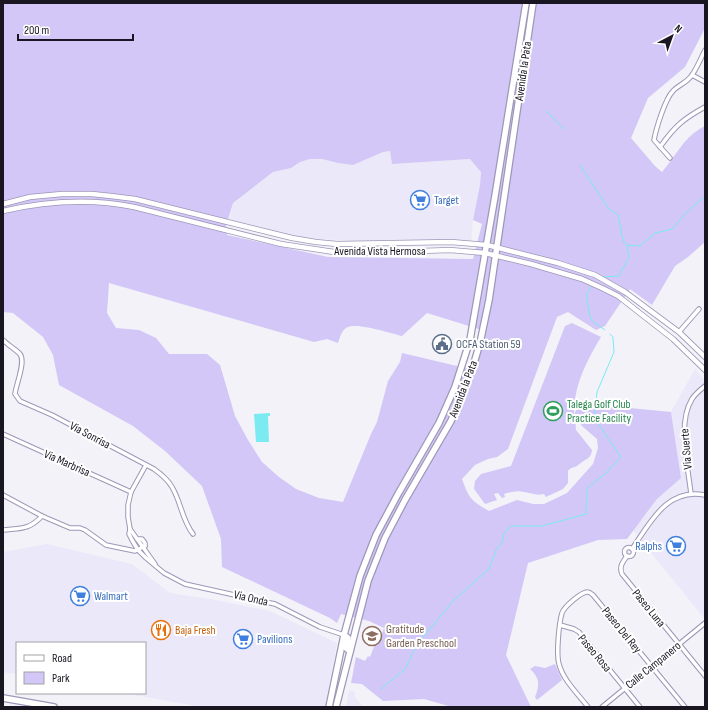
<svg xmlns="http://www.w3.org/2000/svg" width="708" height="710" font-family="'Sofia Sans Condensed',sans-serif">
	<rect width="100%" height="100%" fill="#f3f2f9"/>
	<g fill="#ebe8f9">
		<polygon points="390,151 392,164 470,159 481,172 480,185 473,220 471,243 363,242 294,237 229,221 233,203 273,172 291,168 300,162 310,159 322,159 338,163 353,165 383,152"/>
		<polygon points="695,369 705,381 705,615 703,617 633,530 649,511 657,499 681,478 671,412"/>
		<polygon points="47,544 132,564 170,593 211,599 270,611 337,643 325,707 202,707 123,693 145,693 145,643 17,643 17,674 3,672 3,552"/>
		<polygon points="349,690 355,692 355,697 364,707 346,707"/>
	</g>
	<g fill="#d2c7f7" fill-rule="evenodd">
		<path d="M3,3h702v25l-20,39 -37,31 -17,40 24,28 7,6c15,-17 22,-36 43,-46v116l-17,15 -13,9 -23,39 -22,-16 -25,37 -9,4 -28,-18 -11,5 -49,132 -11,8 -9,2 -13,6 -13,14c7,19 8,21 27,32l28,-11 16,4h11l23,-11 26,-29 5,-16 -1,-9 -15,-13 -7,-10 1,14 16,20c-1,8 -4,8 -10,12 -2,1 -3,3 -5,4 -4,2 -6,1 -9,5v12l-5,6 -17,8 -2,-3c-8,2 -12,-1 -20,-2 -7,-2 -13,0 -20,2l1,3 -3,1 -4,-5 -4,1 3,6 -12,4 -11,-15 1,-8 6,-7 30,-8 54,-140 7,-3 29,14c-15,25 -27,48 -27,78l5,-12 92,9 10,66 -24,21 -30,40 -29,1 -70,23 -22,92 25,52h-79l-28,-8 -41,2 -21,-17 -11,-1 5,-26 9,4 3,-5 2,1 5,-13h3l6,-16 -15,-7 -28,-7 -4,9 -7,-5 -108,-51 -1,-28 -19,-53 -37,-35 -32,-25 -74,-41 -6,-30 -10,-18 -30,-24 -10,-1zM390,151l2,13 78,-5 11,13 -1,13 -7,35 9,4 -9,35 -145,-2 -101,-22 -1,-9 7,-23 40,-31 18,-4 9,-6 10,-3h12l16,4 15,2 30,-13zM109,283l205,59 13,-3 11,4c2,-6 4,-14 10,-16 11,-4 41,6 54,9l25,-23 58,18 -5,24 -6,15 -72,-17 -2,9 -12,19 -11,41 -6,12 -28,68 -24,-4 -23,-9 -17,-12 -17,-15 -14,-22 -13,-24 -15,-51 -13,-11h-38l-13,-16 -17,-8 -23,-2 -9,-15z"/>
		<path d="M555,664l7,16 -25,20 -2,-3c5,-12 5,-19 -5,-28l5,-3 10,2z"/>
	</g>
	<polygon fill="#7ceaf1" points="270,413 270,416 268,416 269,442 256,442 254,414"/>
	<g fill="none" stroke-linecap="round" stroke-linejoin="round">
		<g stroke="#7ceaf1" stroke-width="1">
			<polyline points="546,111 564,129"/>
			<polyline points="580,165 609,209 618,215 623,241 627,244"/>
			<polyline points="600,277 619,276 629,257 627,245 640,246 655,233 672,229 687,212 705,196"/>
			<polyline points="593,285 587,293 587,300 590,317 592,321 605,330"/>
			<polyline points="381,689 405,669 417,644 454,600 489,569 496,550 503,541 504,533 511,526 542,526 586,514 587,488 605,474 621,457 594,418 597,392 614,352 613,337 610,334"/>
		</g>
		<defs>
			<g id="minor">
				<polyline points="692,75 705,82"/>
				<path d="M660,147c15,-21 23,-28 45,-40"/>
				<path d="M670,158l-16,-18c2,-11 11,-41 19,-49 5,-6 14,-8 19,-16 5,-7 9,-17 13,-25"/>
				<polyline points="679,332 699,309"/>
				<path d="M3,340c5,5 12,9 17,14 6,8 -4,30 -5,40l5,7 32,14 102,54c7,5 14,11 18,18 9,15 10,33 21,47"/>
				<polyline points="3,434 131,492"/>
				<polyline points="146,465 131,492 128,505 128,517 130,529 129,534 132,540 138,550 146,558 164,573 185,584 275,604 320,627 344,635"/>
				<path d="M691,494c-3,-28 -14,-71 1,-95 3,-5 8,-9 13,-13"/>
				<polyline points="3,495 42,516 70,528 80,528 85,530 106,545 135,551 145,546"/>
				<polyline points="130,529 155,564"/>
				<path d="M3,530c18,-2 26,0 39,-14"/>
				<polyline points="137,539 142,539 145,543 145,546"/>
				<circle cx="629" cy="552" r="4.5"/>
				<path d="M632,549c18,-26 35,-62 73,-54"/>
				<path d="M627,556c-5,7 -8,11 -5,18l83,102"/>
				<polyline points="560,625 574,629 579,632 640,707"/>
				<path d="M588,707c-10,-13 -25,-27 -29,-43 -3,-10 0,-41 3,-51 2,-6 20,-22 26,-21 2,0 3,2 5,3l92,112"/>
				<polyline points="602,707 705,623"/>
			</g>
			<g id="major">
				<polyline points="3,204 30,197 62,194 92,194 111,196 135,199 292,238 316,242 337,244 451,242 487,245 558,263 595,275 625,292 679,332 705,357"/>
				<path d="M3,211c44,-10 86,-13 131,-4l147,37 53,8 27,1 89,-3 35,3 46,11 51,15 20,9 16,8 55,43 32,31"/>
			</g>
			<g id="highway">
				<polyline points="344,635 348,638 346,648 350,651"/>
				<polyline points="3,698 54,707"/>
				<polyline points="329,707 344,635 360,576 376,535 398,494 439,423 455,387 470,340 495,196 526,3"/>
				<polyline points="336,707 368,581 385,538 405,500 451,421 474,363 480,343 489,300 533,3"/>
			</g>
		</defs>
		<use href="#minor" stroke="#9e97b7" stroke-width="5.5"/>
		<use href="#major" stroke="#9e97b7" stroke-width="6"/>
		<use href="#highway" stroke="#9e97b7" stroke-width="8"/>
		<use href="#minor" stroke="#fff" stroke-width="3.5"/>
		<use href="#major" stroke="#fff" stroke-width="4.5"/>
		<use href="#highway" stroke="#fff" stroke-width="5.5"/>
	</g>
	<defs>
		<symbol id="supermarket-ring" viewBox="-11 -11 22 22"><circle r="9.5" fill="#fff" stroke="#3f7fe0" stroke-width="1.5"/><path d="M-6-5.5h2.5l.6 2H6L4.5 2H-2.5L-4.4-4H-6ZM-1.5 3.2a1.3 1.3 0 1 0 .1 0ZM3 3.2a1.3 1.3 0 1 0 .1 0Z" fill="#3f7fe0"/></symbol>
		<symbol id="civic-ring" viewBox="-11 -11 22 22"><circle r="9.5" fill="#fff" stroke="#5c6f8a" stroke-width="1.5"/><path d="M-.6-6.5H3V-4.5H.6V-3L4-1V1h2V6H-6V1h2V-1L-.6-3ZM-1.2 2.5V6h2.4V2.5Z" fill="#5c6f8a"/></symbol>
		<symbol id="stadium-ring" viewBox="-11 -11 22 22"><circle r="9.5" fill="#fff" stroke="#2e9e5b" stroke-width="1.5"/><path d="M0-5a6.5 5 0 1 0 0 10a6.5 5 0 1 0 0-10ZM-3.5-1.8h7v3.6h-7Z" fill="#2e9e5b"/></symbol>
		<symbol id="restaurant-ring" viewBox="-11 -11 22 22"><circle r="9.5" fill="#fff" stroke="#e8710a" stroke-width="1.5"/><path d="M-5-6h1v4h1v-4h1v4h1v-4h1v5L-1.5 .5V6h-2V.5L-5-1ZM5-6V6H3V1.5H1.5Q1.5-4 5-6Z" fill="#e8710a"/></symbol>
		<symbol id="school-ring" viewBox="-11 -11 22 22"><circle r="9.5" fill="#fff" stroke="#8d6e63" stroke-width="1.5"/><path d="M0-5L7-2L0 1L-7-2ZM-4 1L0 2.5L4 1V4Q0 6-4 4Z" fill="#8d6e63"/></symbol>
	</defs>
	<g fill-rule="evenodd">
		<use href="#supermarket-ring" x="409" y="189" width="22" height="22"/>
		<use href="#civic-ring" x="431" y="333" width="22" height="22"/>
		<use href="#stadium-ring" x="542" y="400" width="22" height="22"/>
		<use href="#supermarket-ring" x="665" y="535" width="22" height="22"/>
		<use href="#supermarket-ring" x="69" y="585" width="22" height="22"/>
		<use href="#restaurant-ring" x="150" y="619" width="22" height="22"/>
		<use href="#school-ring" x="361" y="625" width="22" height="22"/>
		<use href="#supermarket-ring" x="232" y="628" width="22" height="22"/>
	</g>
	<g text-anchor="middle" stroke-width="4" stroke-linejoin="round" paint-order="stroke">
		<g font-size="12" fill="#191622" stroke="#fff">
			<text transform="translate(523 71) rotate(-82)" y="4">Avenida la Pata</text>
			<text x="380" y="255">Avenida Vista Hermosa</text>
			<text transform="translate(463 389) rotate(-69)" y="4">Avenida la Pata</text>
			<text transform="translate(90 435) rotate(28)" y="4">Via Sonrisa</text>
			<text transform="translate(686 449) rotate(-95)" y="4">Via Suerte</text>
			<text transform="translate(67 463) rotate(24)" y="4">Via Marbrisa</text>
			<text transform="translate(251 598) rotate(13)" y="4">Via Onda</text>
			<text transform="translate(649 608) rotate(51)" y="4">Paseo Luna</text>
			<text transform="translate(622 630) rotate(51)" y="4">Paseo Del Rey</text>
			<text transform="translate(595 653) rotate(50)" y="4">Paseo Rosa</text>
			<text transform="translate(653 665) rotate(-39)" y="4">Calle Campanero</text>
		</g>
		<g font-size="12" fill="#366cbe" stroke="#fff" text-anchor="start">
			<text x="434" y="204">Target</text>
			<text x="662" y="550" text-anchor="end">Ralphs</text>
			<text x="94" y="600">Walmart</text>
			<text x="257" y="643">Pavilions</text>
		</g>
		<g font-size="12" fill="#4e5e75" stroke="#fff" text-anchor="start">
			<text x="456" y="348">OCFA Station 59</text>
		</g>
		<g font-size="12" fill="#27864d" stroke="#fff" text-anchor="start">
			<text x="567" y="408">Talega Golf Club<tspan x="567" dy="14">Practice Facility</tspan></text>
		</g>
		<g font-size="12" fill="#785e54" stroke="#fff" text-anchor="start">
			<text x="386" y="633">Gratitude<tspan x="386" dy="14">Garden Preschool</tspan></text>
		</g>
		<g font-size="12" fill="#c56008" stroke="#fff" text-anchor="start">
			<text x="175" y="634">Baja Fresh</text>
		</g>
	</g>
	<rect width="708" height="710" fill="none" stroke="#191622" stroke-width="8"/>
	<rect x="16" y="642" width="130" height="52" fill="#ffffff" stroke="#a3a2a7"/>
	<rect x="24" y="655" width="20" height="6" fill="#ffffff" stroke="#a3a2a7"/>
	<text x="52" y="662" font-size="12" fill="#191622">Road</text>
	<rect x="24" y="672" width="20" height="12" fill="#d2c7f7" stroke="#a3a2a7"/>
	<text x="52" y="682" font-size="12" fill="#191622">Park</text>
	<g transform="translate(672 36) rotate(41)" stroke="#ffffff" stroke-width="3" paint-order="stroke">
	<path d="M0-3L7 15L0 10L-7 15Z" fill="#191622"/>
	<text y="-6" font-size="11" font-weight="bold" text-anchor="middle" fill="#191622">N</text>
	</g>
	<path d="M18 34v6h115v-6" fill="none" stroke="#191622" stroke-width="2"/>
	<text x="24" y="34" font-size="12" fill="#191622" stroke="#ffffff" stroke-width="3" paint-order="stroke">200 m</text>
</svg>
